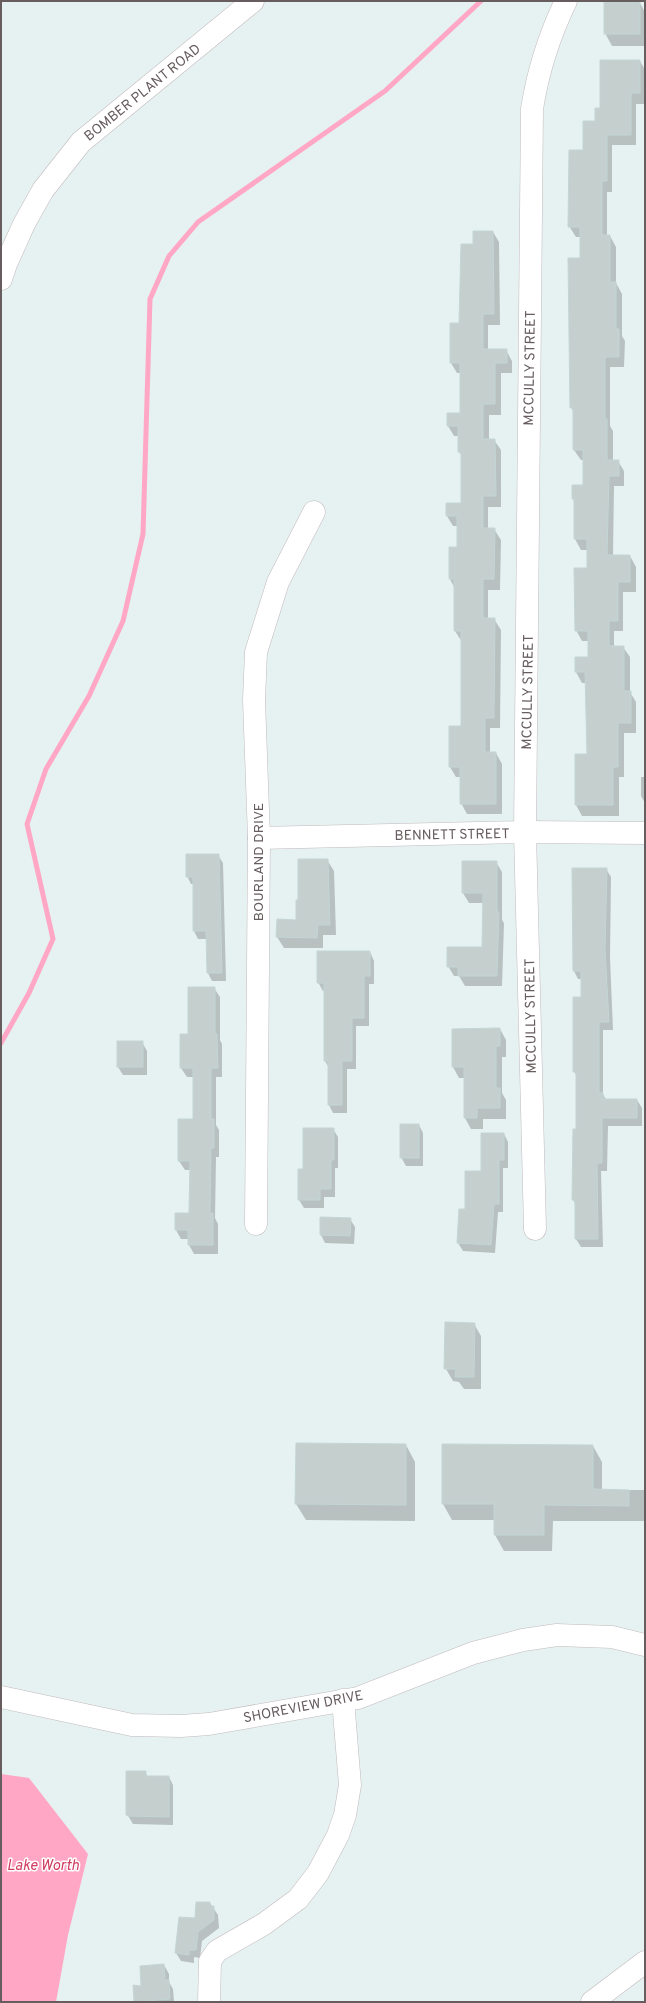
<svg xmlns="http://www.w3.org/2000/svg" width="646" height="2003" font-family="Overpass,sans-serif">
	<rect width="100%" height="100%" fill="#e6f1f1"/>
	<polygon fill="#ffa7c4" points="1,1774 29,1778 88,1854 68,1935 56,2002 1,2002"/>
	<g fill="#0003">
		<polygon points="640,3 645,12 645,46 612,46 605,33"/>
		<polygon points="640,61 645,70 645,104 636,104 636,145 612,145 612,192 607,192 607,236 610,236 616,247 616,283 622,294 622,336 625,341 624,367 610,367 610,426 613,431 613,461 618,461 624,471 624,486 614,486 613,556 630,556 636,567 636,592 623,592 623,631 614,631 614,647 623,647 630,657 630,692 636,702 636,733 624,733 624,777 619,777 619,816 582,816 576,805 576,755 588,755 586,683 582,683 576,672 576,658 589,658 589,641 582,641 576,630 588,569 588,550 581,550 575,539 575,503 573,499 584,486 584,460 581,460 574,450 574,413 571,407 581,237 576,237 569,226 584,151 601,109"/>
		<polygon points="493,232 499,242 500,325 488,325 488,350 506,350 512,361 512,373 501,373 501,415 489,415 489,440 494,440 501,450 501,507 488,507 488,529 494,529 501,540 500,590 488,590 488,619 494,619 501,630 500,728 490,728 490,753 496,753 502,764 502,814 467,814 461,803 461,777 456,777 450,767 462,727 462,642 455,631 455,589 450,579 458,548 458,526 453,526 447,516 462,504 462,456 459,452 459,436 454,436 448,426 461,414 461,373 457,373 451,363 460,324 474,245"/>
		<polygon points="641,777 645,777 645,803 641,796"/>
		<polygon points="218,855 223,863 226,981 212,981 208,973 207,939 198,939 194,931 194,884 191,884 187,876"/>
		<polygon points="327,860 334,871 336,935 323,935 323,948 284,948 277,937 278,920 297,921 299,901"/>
		<polygon points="496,862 502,872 502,920 504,923 502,986 465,986 459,976 454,976 448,966 483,948 484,903 469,903 463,893"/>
		<polygon points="606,869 611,877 610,958 613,1030 603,1030 603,1094 606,1100 637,1100 642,1108 642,1126 608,1126 607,1171 601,1171 603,1247 581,1247 576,1239 576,1206 573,1199 577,1130 577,1077 574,1071 582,998 582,979 578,979 574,971"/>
		<polygon points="370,952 374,961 374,984 369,984 369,1026 356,1026 356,1069 347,1069 347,1113 333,1113 329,1105 329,1068 325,1061 325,991 323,991 318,982"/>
		<polygon points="214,988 220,997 220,1040 222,1044 222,1077 216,1077 216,1125 219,1130 219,1157 216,1157 215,1218 218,1224 218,1254 194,1254 189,1245 189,1239 181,1239 176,1230 190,1214 190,1170 185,1170 179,1161 194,1120 194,1077 187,1077 181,1068 189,1035"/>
		<polygon points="500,1029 506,1040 506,1057 502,1057 502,1093 506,1100 506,1119 483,1119 483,1129 471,1129 465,1118 465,1078 459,1078 453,1067 453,1030"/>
		<polygon points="118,1042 142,1042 147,1051 147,1075 123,1075 118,1067"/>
		<polygon points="419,1125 423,1133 423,1166 406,1166 401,1157"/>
		<polygon points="333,1129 338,1137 338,1168 335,1168 335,1197 324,1197 324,1208 304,1208 299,1200"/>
		<polygon points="504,1134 508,1142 508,1168 503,1168 503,1212 498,1212 495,1253 463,1251 458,1243 466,1211 482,1172"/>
		<polygon points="350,1219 355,1227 354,1244 325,1243 321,1235"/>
		<polygon points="474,1324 481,1336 481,1389 464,1389 459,1382 453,1381 446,1369"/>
		<polygon points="406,1445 415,1462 415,1521 306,1520 296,1504"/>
		<polygon points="593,1446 602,1462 602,1490 645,1490 645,1521 553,1521 552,1551 504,1551 495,1535 495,1520 452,1520 443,1504"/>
		<polygon points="145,1772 148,1777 169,1777 173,1785 173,1825 133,1824 127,1814"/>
		<polygon points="210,1903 218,1915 219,1928 202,1941 200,1958 194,1957 194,1963 181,1961 176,1953 196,1919"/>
		<polygon points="164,1965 169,1974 169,1982 173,1989 174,2002 135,2002 134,1986 142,1987"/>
	</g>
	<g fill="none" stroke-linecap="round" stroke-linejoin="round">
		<polyline stroke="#ffa7c4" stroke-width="5" points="1,1043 29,993 53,939 27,824 46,769 89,696 123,621 143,534 150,299 169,256 198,222 385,91 481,1"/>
	</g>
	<g fill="#c4cfce" stroke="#c3d6d5">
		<rect x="604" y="2" width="36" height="32"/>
		<polygon points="600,60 640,60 640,93 631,93 631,135 607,135 607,181 602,181 602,235 610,235 610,282 616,282 616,329 619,329 619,357 605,357 605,419 607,419 607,460 619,460 619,476 609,476 607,555 630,555 630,582 618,582 618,621 609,621 609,646 624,646 624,691 631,691 631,723 618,723 618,767 613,767 613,805 575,805 575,754 587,754 585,672 575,672 575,657 588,657 588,631 575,631 574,568 587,568 587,539 574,539 574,499 572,499 572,485 583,485 583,450 573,450 573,408 570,408 568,258 580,258 580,227 568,227 569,150 583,150 583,121 595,121 595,108 600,108"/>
		<polygon points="473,231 493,231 494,314 483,314 483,349 507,349 507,363 495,363 495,404 483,404 483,439 495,439 496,496 483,496 483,528 495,528 494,579 483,579 483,618 495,618 494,718 485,718 485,752 496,752 496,804 460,804 460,767 449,767 449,726 461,726 461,631 454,631 454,579 449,579 449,547 457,547 457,516 446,516 446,503 461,503 461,452 458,452 458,426 447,426 447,413 460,413 460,363 450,363 450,323 459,323 461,244 473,244"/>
		<polygon points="186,854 219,854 222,973 207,973 206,931 193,931 193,877 186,877"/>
		<polygon points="298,859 328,859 330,925 318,925 317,938 276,937 277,919 296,920 296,900 298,900"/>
		<polygon points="462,861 497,861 497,912 499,912 497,976 458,976 458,967 447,967 447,947 482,947 483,893 462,893"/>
		<polygon points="572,868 607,868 605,949 609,1022 599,1022 599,1093 603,1093 603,1099 637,1099 637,1118 603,1118 602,1119 602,1163 597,1163 598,1239 575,1239 575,1200 572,1200 573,1129 576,1129 576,1072 573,1072 573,997 581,997 581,971 573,971"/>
		<polygon points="317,951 370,951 370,976 364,976 364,1018 352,1018 352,1061 342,1061 342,1105 328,1105 328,1061 324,1061 324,983 317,983"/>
		<polygon points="188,987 215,987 215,1034 217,1034 218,1068 211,1068 211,1119 214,1119 214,1148 211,1148 210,1213 213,1213 213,1245 188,1245 188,1230 175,1230 175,1213 189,1213 190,1161 178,1161 178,1119 193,1119 193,1068 180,1068 180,1034 188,1034"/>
		<polygon points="500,1028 500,1046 496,1046 496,1088 500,1088 500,1108 477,1108 477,1118 464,1118 464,1067 452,1067 452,1029"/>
		<rect x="117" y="1041" width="26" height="26"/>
		<rect x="400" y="1124" width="19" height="34"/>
		<polygon points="303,1128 334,1128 334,1160 331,1160 331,1189 320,1189 320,1200 298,1200 298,1169 303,1169"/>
		<polygon points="481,1133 504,1133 504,1160 499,1160 499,1204 494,1204 491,1245 457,1243 459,1209 465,1209 465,1171 481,1171"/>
		<polygon points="320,1217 351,1218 350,1236 320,1235"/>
		<polygon points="445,1322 475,1323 474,1377 455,1377 456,1369 444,1369"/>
		<polygon points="296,1443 406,1444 406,1505 295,1504"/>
		<polygon points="442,1444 593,1445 593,1489 629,1490 629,1506 544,1505 544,1535 494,1535 494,1504 442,1504"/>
		<polygon points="126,1771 146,1771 146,1776 169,1776 169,1817 128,1816 126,1815"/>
		<polygon points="196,1902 210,1902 210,1906 214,1906 214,1920 198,1932 196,1950 189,1950 189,1955 175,1953 179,1917 195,1918"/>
		<polygon points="164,1964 165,1980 169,1980 170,1999 134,2002 133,1985 141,1986 140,1966"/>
	</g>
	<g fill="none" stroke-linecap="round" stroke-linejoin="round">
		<defs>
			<g id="minor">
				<polyline points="1,279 6,264 24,224 43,190 81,142 253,1"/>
				<polyline points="259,838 525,832 645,833"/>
				<polyline points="256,1224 259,838 254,700 256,652 278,582 314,512"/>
				<path d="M535,1229l-10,-397 7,-723c6,-38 17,-73 34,-108"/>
				<polyline points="1,1697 132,1725 181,1726 209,1724 358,1698 473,1653 523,1640 557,1635 612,1637 645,1645"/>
				<polyline points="209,2002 210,1961 217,1951 264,1924 298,1899 318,1873 338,1835 345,1815 350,1785 343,1700"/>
				<polyline points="592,2002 645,1962"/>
			</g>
		</defs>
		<use href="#minor" stroke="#c2babc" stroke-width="23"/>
		<use href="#minor" stroke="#fff" stroke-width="22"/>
	</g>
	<g text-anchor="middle" stroke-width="3" stroke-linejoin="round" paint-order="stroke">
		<g font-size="14" fill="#675d5f" stroke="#fff">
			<text transform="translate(142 92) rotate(-39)" y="5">BOMBER PLANT ROAD</text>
			<text transform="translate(529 368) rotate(-89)" y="5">MCCULLY STREET</text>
			<text transform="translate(527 692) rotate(-89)" y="5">MCCULLY STREET</text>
			<text transform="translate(452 834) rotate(-1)" y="5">BENNETT STREET</text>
			<text transform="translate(258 862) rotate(-90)" y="5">BOURLAND DRIVE</text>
			<text transform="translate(530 1016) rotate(-91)" y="5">MCCULLY STREET</text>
			<text transform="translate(303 1706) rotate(-11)" y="5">SHOREVIEW DRIVE</text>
		</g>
		<g font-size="15" font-style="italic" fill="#d03d61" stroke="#fff">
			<text x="43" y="1870">Lake Worth</text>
		</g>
	</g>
	<rect width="646" height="2003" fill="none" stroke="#675d5f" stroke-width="4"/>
</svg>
